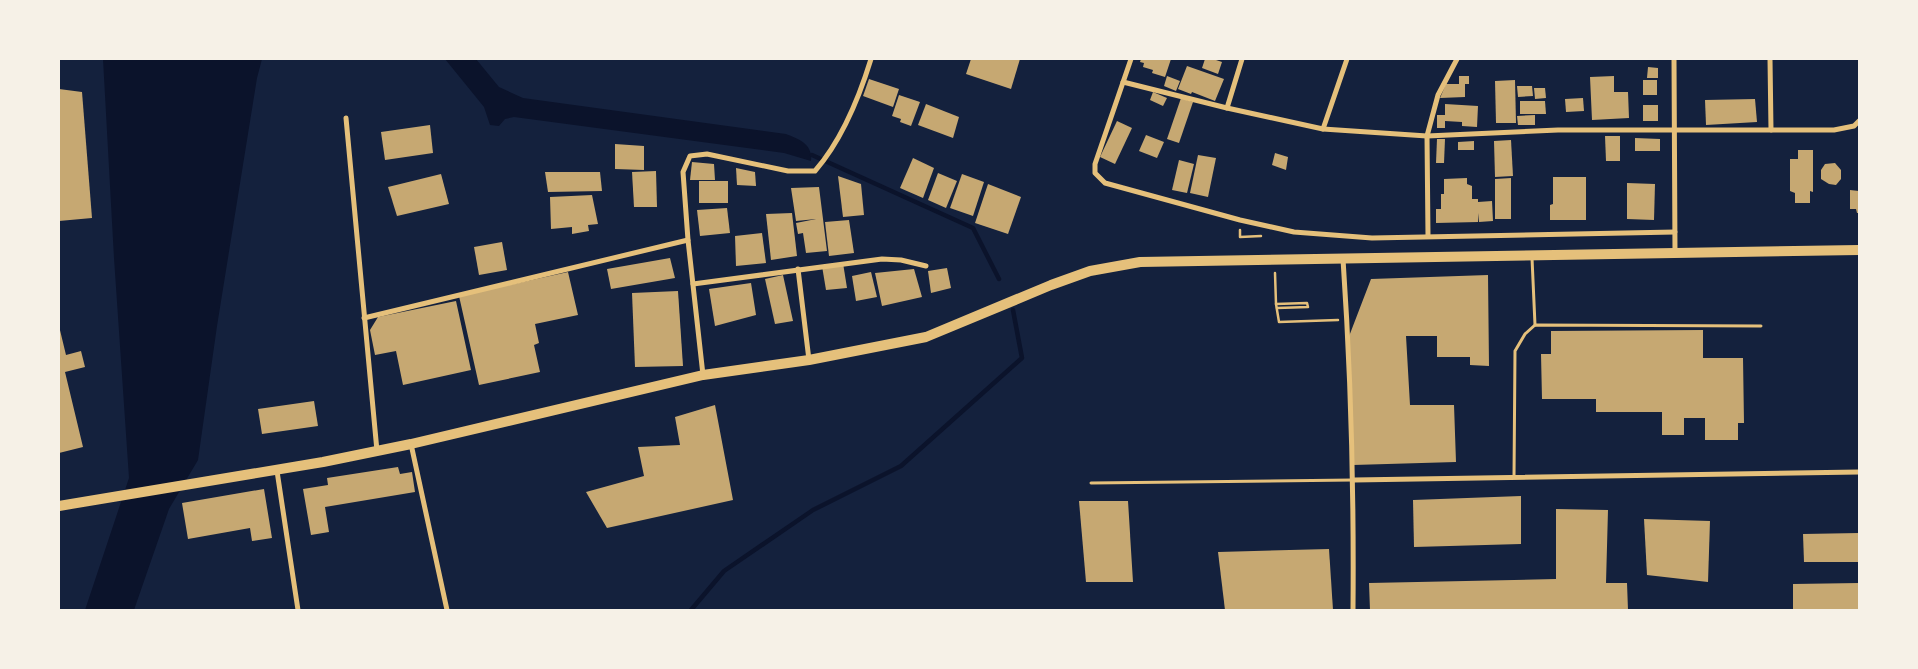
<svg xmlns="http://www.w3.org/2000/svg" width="1918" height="669" font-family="'Exo 2',sans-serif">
	<rect width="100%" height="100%" fill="#14213d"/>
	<g fill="#0b132b">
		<polygon points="103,59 262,59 257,78 217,326 198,460 169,509 134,610 85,610 129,478 114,258"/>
		<path d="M445,59h31l23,28 24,11 263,36c13,5 27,10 25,27l-27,-8 -270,-36 -9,2 -6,7 -9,-1 -6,-18z"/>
	</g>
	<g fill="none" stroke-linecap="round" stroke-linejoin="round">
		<g stroke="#0b132b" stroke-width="4.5">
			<polyline points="812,155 973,228 999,279"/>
			<polyline points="691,610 724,571 813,510 901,466 1022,358 1013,310"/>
		</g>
	</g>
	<g fill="#c6a872">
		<polygon points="971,59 1020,59 1011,89 966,74"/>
		<polygon points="1141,59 1171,59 1165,77 1152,73 1153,70 1143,67 1144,63 1140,62"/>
		<polygon points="1205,59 1213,59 1222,62 1218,74 1202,68"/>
		<polygon points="1187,66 1224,79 1215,101 1192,92 1191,94 1178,89"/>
		<polygon points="1648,67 1658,68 1658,78 1647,78"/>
		<polygon points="1167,76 1180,81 1176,91 1164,86"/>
		<polygon points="1459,76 1469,76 1469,84 1465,84 1465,97 1440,98 1446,84 1459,84"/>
		<polygon points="1614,76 1614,92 1628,92 1629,118 1592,120 1590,77"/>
		<polygon points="869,79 899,89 893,107 863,96"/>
		<polygon points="1515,80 1516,123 1496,123 1495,81"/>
		<rect x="1643" y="80" width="14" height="15"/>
		<polygon points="1517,86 1532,86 1533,96 1518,97"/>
		<polygon points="1534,88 1545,88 1546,98 1535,99"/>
		<polygon points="59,89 82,92 92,218 59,221"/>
		<polygon points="1153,92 1167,98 1163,106 1150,100"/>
		<polygon points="899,95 920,102 911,126 900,122 901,119 892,116"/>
		<polygon points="1181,98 1193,102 1179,143 1167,139"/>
		<polygon points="1583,98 1584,111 1566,112 1565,99"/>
		<polygon points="1755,99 1757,122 1706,125 1705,100"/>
		<polygon points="1520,101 1545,101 1546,114 1520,114"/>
		<polygon points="926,104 959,117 953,138 918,125"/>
		<polygon points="1445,104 1478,106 1477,127 1462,126 1462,122 1445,121 1445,128 1437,128 1437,115 1445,115"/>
		<rect x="1643" y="105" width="15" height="16"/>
		<polygon points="1535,115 1535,125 1518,125 1517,116"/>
		<polygon points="1117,121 1132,128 1115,164 1100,157"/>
		<polygon points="430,125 433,153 385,160 381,132"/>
		<polygon points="1146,135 1164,142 1157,158 1139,151"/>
		<polygon points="1605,136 1620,136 1620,161 1606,161"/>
		<polygon points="1635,138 1660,139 1660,151 1635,151"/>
		<polygon points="1437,139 1445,139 1444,163 1436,163"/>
		<polygon points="1511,140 1513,176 1495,177 1494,141"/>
		<polygon points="1474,141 1474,150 1458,150 1458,142"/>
		<polygon points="615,144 644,146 644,170 615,169"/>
		<polygon points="1798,150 1813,150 1813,192 1810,191 1810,203 1795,203 1795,193 1790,191 1790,159 1798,159"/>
		<polygon points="1275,153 1288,157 1286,170 1272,165"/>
		<polygon points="1198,155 1216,158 1208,197 1190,193"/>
		<polygon points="913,158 934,168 923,198 900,188"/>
		<polygon points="1179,160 1194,164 1187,193 1172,190"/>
		<polygon points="692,162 714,164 715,180 690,180"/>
		<polygon points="1835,163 1841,170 1841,179 1836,185 1829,184 1821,179 1821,170 1825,164"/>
		<polygon points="736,168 755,172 756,186 737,185"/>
		<polygon points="656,171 657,207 634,207 632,172"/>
		<polygon points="545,172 600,172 602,191 548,192"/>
		<polygon points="938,173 957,181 946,208 928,200"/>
		<polygon points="441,174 449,204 397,216 388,187"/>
		<polygon points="962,174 984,182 973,216 950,208"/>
		<polygon points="838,176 861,184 864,215 843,217"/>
		<polygon points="1553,177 1586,177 1586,220 1550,220 1550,205 1553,204"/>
		<polygon points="1467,178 1467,184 1472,186 1472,199 1478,199 1478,202 1492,201 1493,221 1479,222 1478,213 1478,222 1436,223 1436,209 1441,209 1441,194 1444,194 1444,179"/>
		<polygon points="1511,178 1511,219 1495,219 1495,179"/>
		<rect x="699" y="181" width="29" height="22"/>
		<polygon points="1627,183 1655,184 1654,220 1627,219"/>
		<polygon points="988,184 1021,197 1008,234 975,223"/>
		<polygon points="819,187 827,251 806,253 803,233 798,234 796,223 816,219 796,221 791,188"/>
		<polygon points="1850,190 1859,191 1859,213 1857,213 1856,209 1850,209"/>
		<polygon points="592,195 598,224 588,225 589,231 572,234 572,227 551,229 550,197"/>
		<polygon points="727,208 730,233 700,236 697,210"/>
		<polygon points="792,213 797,256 771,260 766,214"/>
		<polygon points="849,220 854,253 829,256 825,222"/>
		<polygon points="762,233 766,263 736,266 735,236"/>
		<polygon points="502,242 507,270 479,275 474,247"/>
		<polygon points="670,258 675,278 611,289 607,269"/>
		<polygon points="843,263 847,288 826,290 822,266"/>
		<polygon points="947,268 951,288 931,293 928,271"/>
		<polygon points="914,269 922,297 882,306 875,273"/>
		<polygon points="568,272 578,315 535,324 539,343 534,345 540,372 479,385 459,296"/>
		<polygon points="871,272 877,297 856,301 852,276"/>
		<polygon points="783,275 793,321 775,324 765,279"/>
		<polygon points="1488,275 1489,366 1470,365 1470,357 1437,357 1437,336 1406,336 1410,405 1454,405 1456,462 1353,465 1348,339 1371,279"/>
		<polygon points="751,283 756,315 715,326 709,289"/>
		<polygon points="678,291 683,366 635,367 632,293"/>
		<polygon points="456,301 471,370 403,385 396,351 375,355 370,330 378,317"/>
		<polygon points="59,326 66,355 81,351 85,367 65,372 83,447 59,453"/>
		<polygon points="1703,330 1703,358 1743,358 1744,423 1738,423 1738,440 1705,440 1705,418 1684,418 1684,435 1662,435 1662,412 1596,412 1596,399 1542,399 1541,354 1551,354 1551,331"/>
		<polygon points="314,401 318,426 262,434 258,409"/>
		<polygon points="715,405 733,500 607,528 586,492 644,476 638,447 680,445 675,417"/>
		<polygon points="398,467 400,474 412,472 415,492 325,507 329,532 311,535 303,489 328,485 327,478"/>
		<polygon points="264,489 272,538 252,541 250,528 188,539 182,503"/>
		<polygon points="1521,496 1521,544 1414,547 1413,500"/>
		<polygon points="1079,501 1128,501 1133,582 1086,582"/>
		<polygon points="1556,509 1608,510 1606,583 1627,583 1628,610 1370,610 1369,583 1556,579"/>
		<polygon points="1644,519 1710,521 1708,582 1647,575"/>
		<polygon points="1859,533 1859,562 1804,562 1803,534"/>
		<polygon points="1329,549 1333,610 1225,610 1218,552"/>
		<polygon points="1859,583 1859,610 1793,610 1793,584"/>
	</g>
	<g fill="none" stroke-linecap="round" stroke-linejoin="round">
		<g stroke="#e5c07b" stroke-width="2.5">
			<polyline points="1240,230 1240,237 1261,236"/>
			<polyline points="1275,273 1276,304 1307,303 1308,307 1277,308"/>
			<polyline points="1276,304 1279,322 1338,320"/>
		</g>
		<g stroke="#e5c07b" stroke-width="3">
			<polyline points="1532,258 1535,325"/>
			<polyline points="1514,477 1515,351 1525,334 1535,325 1761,326"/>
			<polyline points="1091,483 1353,480"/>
		</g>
		<g stroke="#e5c07b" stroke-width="5">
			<polyline points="1131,59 1095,164 1095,173 1105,183 1240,220 1294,232 1372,238 1675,232"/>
			<polyline points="1674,59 1675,253"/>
			<polyline points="1770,59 1771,130"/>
			<polyline points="1123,82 1227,108 1323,129 1427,136 1558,130 1834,130 1854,126 1859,121"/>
			<polyline points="1227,108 1242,59"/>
			<polyline points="346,118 377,451"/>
			<polyline points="1323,129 1347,59"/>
			<polyline points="1428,236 1427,136 1438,95 1457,59"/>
			<path d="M1343,259c8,117 11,234 10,351"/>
			<polyline points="798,269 809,360"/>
			<polyline points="693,284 882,259 901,260 926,266"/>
			<polyline points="364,318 688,240"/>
			<path d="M703,375l-15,-135 -5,-68 7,-16 17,-2 81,17h27c27,-31 44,-73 56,-112"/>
			<polyline points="411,444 447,610"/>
			<polyline points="277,471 298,610"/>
			<polyline points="1354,480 1859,472"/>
		</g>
		<polyline stroke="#e5c07b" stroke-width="10" points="59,506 323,462 411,444 703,375 809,360 926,337 1051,285 1090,271 1140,262 1859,250"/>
	</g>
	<rect width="1918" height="669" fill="none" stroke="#f6f1e7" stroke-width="120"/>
</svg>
